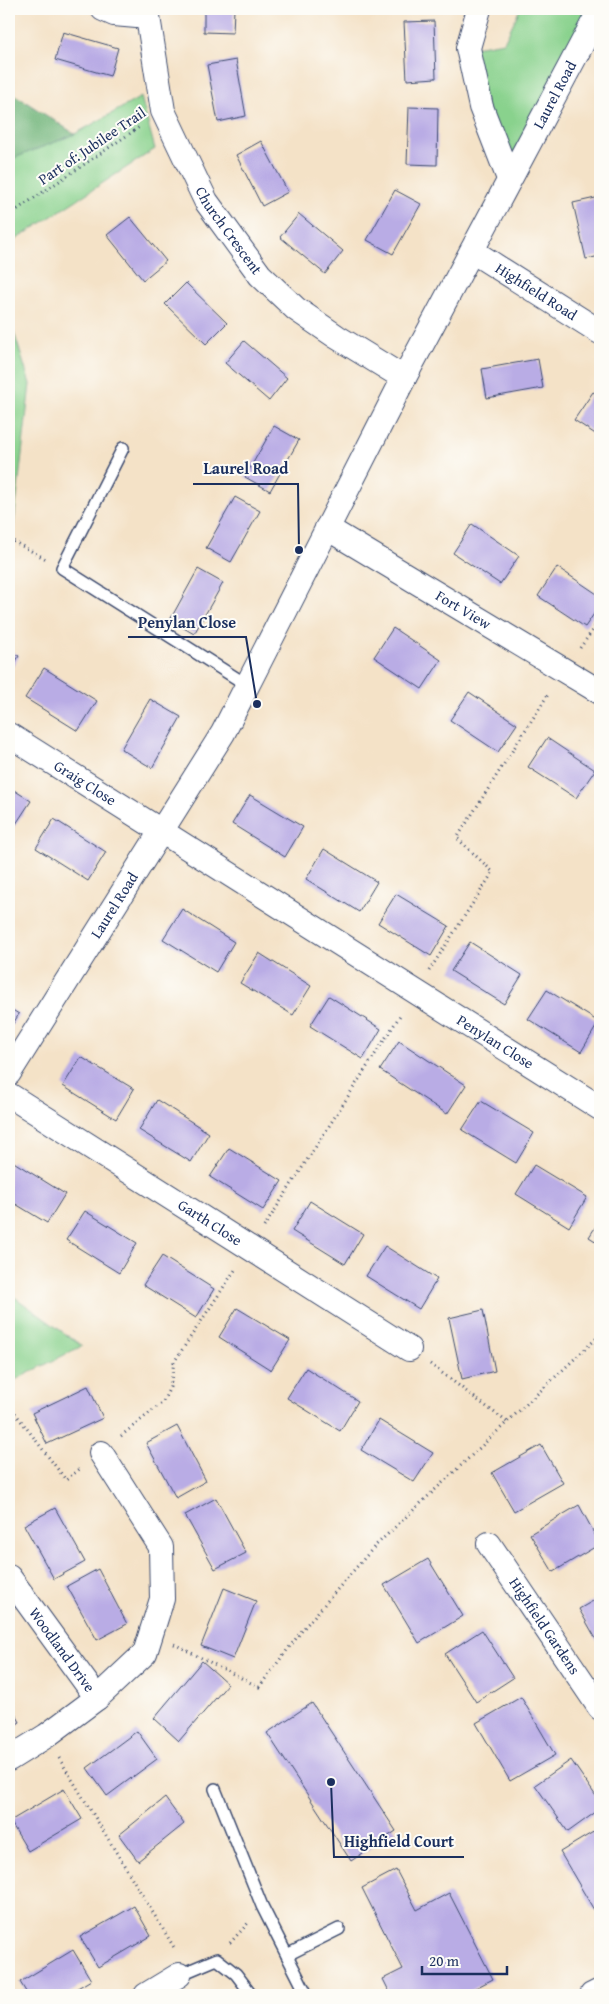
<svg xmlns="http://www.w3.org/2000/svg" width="609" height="2004" font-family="'Gentium Book Plus',serif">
	<rect width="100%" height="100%" fill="#fdfcf7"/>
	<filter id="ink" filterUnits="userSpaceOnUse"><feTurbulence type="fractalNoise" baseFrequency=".02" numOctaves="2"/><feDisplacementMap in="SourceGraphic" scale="10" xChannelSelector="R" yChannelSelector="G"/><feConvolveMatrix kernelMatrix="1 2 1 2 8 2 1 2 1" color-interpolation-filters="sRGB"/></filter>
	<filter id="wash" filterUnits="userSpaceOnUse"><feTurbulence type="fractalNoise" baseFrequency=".0096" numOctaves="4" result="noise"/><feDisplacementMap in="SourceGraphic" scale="20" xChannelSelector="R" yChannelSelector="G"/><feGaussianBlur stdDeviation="1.12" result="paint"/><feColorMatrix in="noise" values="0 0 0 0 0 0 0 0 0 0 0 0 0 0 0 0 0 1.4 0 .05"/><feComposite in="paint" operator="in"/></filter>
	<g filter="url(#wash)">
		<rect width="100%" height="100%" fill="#f4e2c7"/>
		<g fill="#89d28d" stroke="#528076">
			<polygon points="520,9 600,9 509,179 468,48 504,42"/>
			<polygon points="141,97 155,149 9,244 9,160 75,134"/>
			<polygon points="9,316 30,384 12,541 9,539"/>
			<polygon points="9,1293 82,1346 9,1383"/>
		</g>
		<polygon fill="#6eb478" stroke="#44726b" points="9,91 75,134 9,160"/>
		<g id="blocks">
			<g fill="#b9ace5">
				<polygon points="204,9 234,9 233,33 204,32"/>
				<polygon points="434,21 436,78 407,80 404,22"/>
				<polygon points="63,32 118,48 110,76 55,60"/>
				<polygon points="236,60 246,116 218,122 207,65"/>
				<polygon points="409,107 438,108 437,165 407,164"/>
				<polygon points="261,141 288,192 262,206 236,155"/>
				<polygon points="395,190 421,204 393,254 367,240"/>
				<polygon points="600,197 600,256 586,259 573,203"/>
				<polygon points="299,214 343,251 325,274 280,237"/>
				<polygon points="130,217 166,261 143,280 107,235"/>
				<polygon points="186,283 227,323 206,344 165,304"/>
				<polygon points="244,341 287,378 269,401 225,363"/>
				<polygon points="538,359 543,388 487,398 482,369"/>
				<polygon points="593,392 600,396 600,437 574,420"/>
				<polygon points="274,426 299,440 270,491 245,477"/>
				<polygon points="235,497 260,511 231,562 206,548"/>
				<polygon points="472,524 519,556 500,584 453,553"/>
				<polygon points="557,567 600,596 600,605 585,627 538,596"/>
				<polygon points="198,569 223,583 194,634 170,620"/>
				<polygon points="393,628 441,660 422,689 374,657"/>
				<polygon points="9,650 19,656 9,673"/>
				<polygon points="44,668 97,701 78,731 25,698"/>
				<polygon points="469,692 517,724 498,752 450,720"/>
				<polygon points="150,699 181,717 152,768 121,749"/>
				<polygon points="547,738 595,770 576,798 528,767"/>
				<polygon points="9,787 31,801 12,830 9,828"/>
				<polygon points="250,795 303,827 285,857 232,824"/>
				<polygon points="54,819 106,852 88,881 36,848"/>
				<polygon points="324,849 377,882 359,912 306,879"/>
				<polygon points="396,894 449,926 431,956 378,923"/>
				<polygon points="182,909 234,942 216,972 163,939"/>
				<polygon points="470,942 522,975 504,1004 451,971"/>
				<polygon points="259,953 311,986 293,1015 240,983"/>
				<polygon points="547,990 599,1022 581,1052 528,1019"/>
				<polygon points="329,996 381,1029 363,1059 310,1026"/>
				<polygon points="9,1008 19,1014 9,1030"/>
				<polygon points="399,1041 466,1085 447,1114 380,1070"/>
				<polygon points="81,1057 134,1089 116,1119 63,1086"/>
				<polygon points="157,1100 209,1133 191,1162 139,1130"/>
				<polygon points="481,1101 534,1133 516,1163 462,1130"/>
				<polygon points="229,1148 282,1181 263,1210 210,1177"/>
				<polygon points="12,1161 65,1194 47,1223 9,1200 9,1167"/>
				<polygon points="534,1165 587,1197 569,1227 516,1194"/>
				<polygon points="310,1201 363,1234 345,1264 292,1231"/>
				<polygon points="85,1211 137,1243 119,1273 66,1240"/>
				<polygon points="600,1220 600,1244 589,1237"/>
				<polygon points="385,1246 437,1279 419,1309 366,1276"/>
				<polygon points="162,1256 214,1289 196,1318 143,1285"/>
				<polygon points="237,1308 290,1340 271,1370 219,1337"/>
				<polygon points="483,1310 495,1371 462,1379 449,1318"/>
				<polygon points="306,1368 358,1401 340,1431 287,1398"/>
				<polygon points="88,1386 103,1418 47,1444 32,1413"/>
				<polygon points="379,1420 433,1453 414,1482 361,1450"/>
				<polygon points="177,1426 206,1481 176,1498 146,1443"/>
				<polygon points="541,1445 563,1483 514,1511 492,1473"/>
				<polygon points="216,1498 246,1553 215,1569 185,1515"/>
				<polygon points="579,1505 600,1544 553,1572 530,1534"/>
				<polygon points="55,1508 85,1562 54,1579 24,1525"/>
				<polygon points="428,1559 463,1616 419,1643 384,1585"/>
				<polygon points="98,1569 127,1624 97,1640 67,1586"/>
				<polygon points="224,1588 256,1601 233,1659 201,1646"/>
				<polygon points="600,1597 600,1646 579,1609"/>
				<polygon points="482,1630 513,1678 476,1702 445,1654"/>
				<polygon points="202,1661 228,1684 179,1741 154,1718"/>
				<polygon points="521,1697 555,1755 510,1781 476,1723"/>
				<polygon points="9,1702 20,1722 9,1729"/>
				<polygon points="312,1703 396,1831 351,1861 267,1733"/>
				<polygon points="137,1731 157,1759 107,1796 87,1768"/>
				<polygon points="571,1760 600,1802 600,1809 568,1832 535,1785"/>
				<polygon points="64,1789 82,1819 28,1851 10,1821"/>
				<polygon points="165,1798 184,1824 138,1861 119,1835"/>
				<polygon points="600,1828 600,1906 594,1910 560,1852"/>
				<polygon points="396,1870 417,1910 449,1893 493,1979 462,1995 381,1995 389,1991 383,1979 403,1969 362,1888"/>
				<polygon points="134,1906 151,1936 98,1967 80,1937"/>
				<polygon points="73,1950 91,1980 66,1995 28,1995 20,1982"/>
			</g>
		</g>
	</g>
	<g filter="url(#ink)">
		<use href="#blocks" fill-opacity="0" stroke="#3c4a6e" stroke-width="1"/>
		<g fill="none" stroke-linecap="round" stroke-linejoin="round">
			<defs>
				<g id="service">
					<polyline points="123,448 62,568 247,685"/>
					<polyline points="215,1789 262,1906 307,1995"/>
					<polyline points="287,1955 339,1929"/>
					<polyline points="179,1975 217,1959 236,1974 252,1995"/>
				</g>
				<g id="minor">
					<polyline points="103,9 114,14 148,17"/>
					<path id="s1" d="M149,9l-1,8 15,94 43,90 54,74 36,34 41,28 67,41"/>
					<polyline points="479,9 468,48 481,107 509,179"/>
					<path id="s2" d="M472,251l128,81"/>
					<path id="s3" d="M327,528l273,164"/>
					<path id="s4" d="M9,735l591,373"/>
					<path id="s5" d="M9,1073l214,-340 181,-355 196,-368"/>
					<path id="s6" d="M9,1095l400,254"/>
					<path id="s7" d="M489,1544l111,164"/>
					<path id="s8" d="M9,1577l88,121"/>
					<polyline points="9,1759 46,1736 97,1698 145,1653 162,1599 161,1547 101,1453"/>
					<polyline points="146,1995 179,1975"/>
					<polyline points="592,1995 600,1991"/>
				</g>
			</defs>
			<use href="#service" stroke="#3c4a6e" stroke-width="14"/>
			<use href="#minor" stroke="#3c4a6e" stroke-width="26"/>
			<g stroke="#3c4a6e" stroke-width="3" stroke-dasharray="1 4" stroke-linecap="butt">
				<polyline points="9,215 141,126"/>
				<polyline points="9,539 46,559"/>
				<polyline points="580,648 600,620"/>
				<polyline points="429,971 493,872 457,838 549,693"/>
				<polyline points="264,1227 401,1014"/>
				<polyline points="430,1364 507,1422"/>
				<polyline points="9,1405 66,1480 81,1468"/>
				<polyline points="121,1436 163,1402 170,1387 174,1362 235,1270"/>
				<polyline points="174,1644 259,1687 304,1628 374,1547 600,1335"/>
				<polyline points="59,1758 175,1949"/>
				<polyline points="230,1943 249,1922"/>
			</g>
			<use href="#service" stroke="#fff" stroke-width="11"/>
			<use href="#minor" stroke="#fff" stroke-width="24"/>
		</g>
	</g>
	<g text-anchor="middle" stroke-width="4" stroke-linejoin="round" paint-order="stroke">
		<g font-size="15" fill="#1b2f5e" stroke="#fdfcf7">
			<text dy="5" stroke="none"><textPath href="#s5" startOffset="1121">Laurel Road</textPath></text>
			<text transform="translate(92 146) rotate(-34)" y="5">Part of: Jubilee Trail</text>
			<text dy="5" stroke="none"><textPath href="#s1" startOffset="240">Church Crescent</textPath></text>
			<text dy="5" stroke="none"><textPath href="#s2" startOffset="76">Highfield Road</textPath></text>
			<text dy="5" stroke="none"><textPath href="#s3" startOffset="159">Fort View</textPath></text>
			<text dy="5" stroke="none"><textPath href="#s4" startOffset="90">Graig Close</textPath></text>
			<text dy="5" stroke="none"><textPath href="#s5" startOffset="198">Laurel Road</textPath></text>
			<text dy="5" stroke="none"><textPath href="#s4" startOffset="575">Penylan Close</textPath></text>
			<text dy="5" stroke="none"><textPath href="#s6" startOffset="238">Garth Close</textPath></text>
			<text dy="5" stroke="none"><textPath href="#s7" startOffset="99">Highfield Gardens</textPath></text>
			<text dy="5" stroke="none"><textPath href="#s8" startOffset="90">Woodland Drive</textPath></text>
		</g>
	</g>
	<path fill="none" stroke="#1b2f5e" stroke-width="2" d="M299 550L298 484H193M257 704L246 637H128M331 1782L334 1857H464"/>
	<g fill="#1b2f5e" stroke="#fdfcf7" stroke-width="2">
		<circle cx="299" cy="550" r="5"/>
		<circle cx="257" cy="704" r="5"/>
		<circle cx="331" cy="1782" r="5"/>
	</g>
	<g font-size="16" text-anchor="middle" font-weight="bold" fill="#1b2f5e" stroke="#fdfcf7" stroke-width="4" stroke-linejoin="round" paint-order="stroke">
		<text x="246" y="474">Laurel Road</text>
		<text x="187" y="628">Penylan Close</text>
		<text x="399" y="1847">Highfield Court</text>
	</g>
	<rect width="609" height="2004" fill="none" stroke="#fdfcf7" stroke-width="30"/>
	<path d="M422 1966v8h85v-8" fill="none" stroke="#1b2f5e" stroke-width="2.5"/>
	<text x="429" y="1966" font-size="15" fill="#1b2f5e" stroke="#fdfcf7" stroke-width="4" paint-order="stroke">20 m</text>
</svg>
